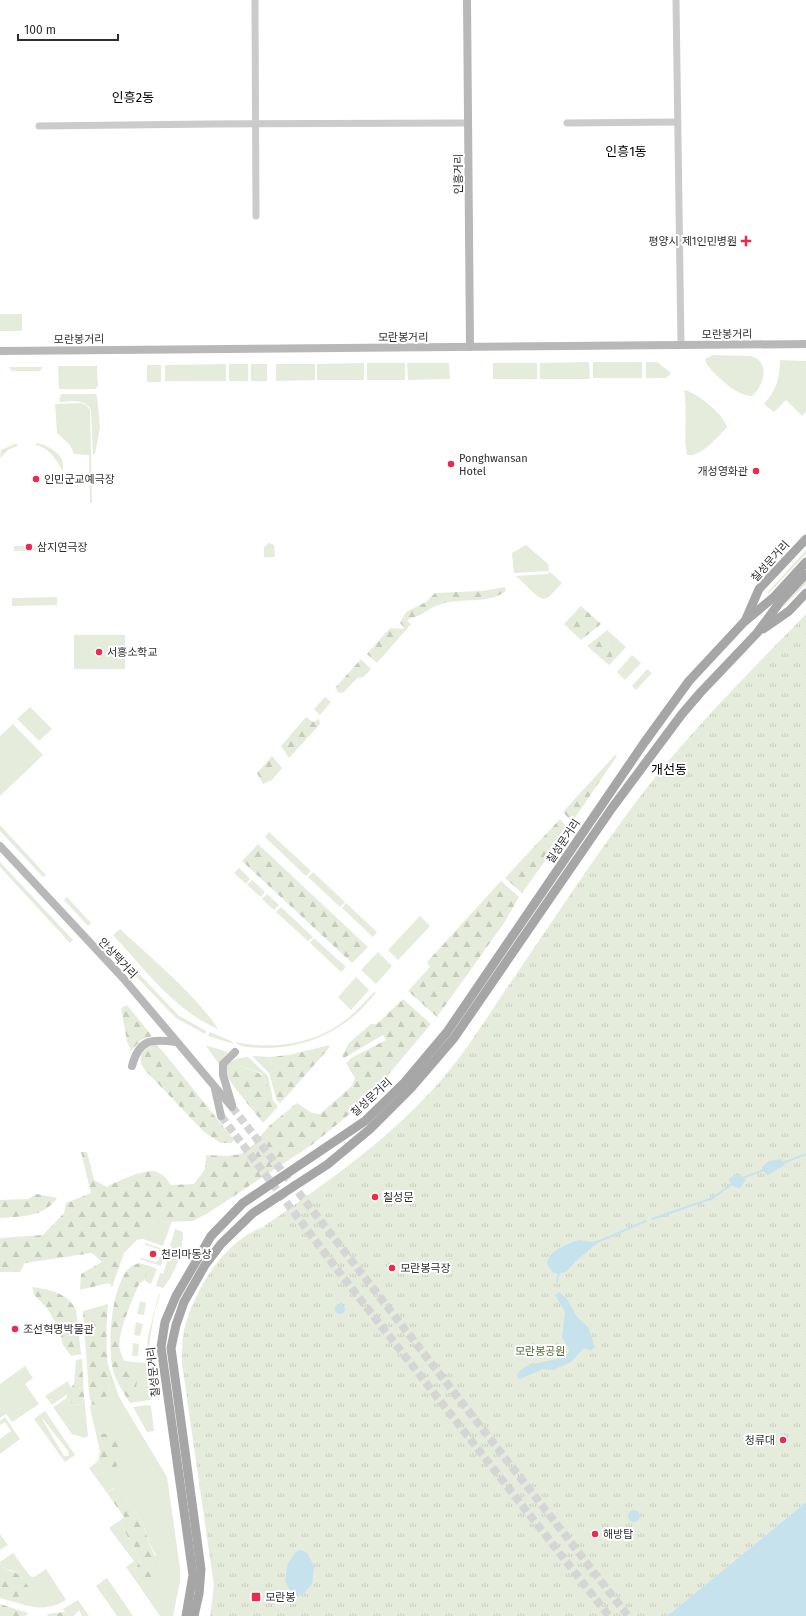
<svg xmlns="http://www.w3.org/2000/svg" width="806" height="1616" font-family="'Fira Sans','Noto Sans KR',sans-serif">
	<defs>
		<pattern id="forest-firs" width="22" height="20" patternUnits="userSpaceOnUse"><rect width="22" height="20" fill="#e6ecdb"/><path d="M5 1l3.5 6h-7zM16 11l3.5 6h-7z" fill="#c6cbbc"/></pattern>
		<pattern id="park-tufts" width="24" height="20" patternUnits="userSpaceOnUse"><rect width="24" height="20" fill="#e6ecdb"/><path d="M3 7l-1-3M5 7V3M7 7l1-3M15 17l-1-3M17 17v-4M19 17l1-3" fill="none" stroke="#c6cbbc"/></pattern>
	</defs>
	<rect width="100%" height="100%" fill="#fff"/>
	<g fill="#e6ecdb" fill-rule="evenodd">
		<rect x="0" y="314" width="22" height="17"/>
		<path d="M713,355l38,1c20,6 13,30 1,40 -14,1 -38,-21 -46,-33l-1,-4z"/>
		<path d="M780,360l26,1v51l-4,4 -16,-16 -12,12 -10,-8c12,-13 16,-26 16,-44z"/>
		<polygon points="589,362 590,379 540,379 540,363"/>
		<rect x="593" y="362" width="49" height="16"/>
		<polygon points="646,362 657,362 671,373 666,378 646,378"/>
		<polygon points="364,363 364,380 317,380 317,364"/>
		<rect x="367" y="363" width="38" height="17"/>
		<polygon points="407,363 449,363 450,379 408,380"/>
		<rect x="493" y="363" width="44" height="16"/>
		<polygon points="226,364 226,381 165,381 165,365"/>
		<rect x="229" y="364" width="19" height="17"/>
		<rect x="251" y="364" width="16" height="17"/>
		<polygon points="276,364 315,364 315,380 276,381"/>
		<rect x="147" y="365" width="14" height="17"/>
		<polygon points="58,366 97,366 98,386 95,389 59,389"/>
		<polygon points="9,367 43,367 40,371 12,371"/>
		<path d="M684,390c13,2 40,25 43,37 -10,10 -25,30 -40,28 -4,-21 1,-43 -3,-65z"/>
		<path d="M61,394h34l2,2 3,31 -5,27h-2l-2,-44c-6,-12 -21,-8 -32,-8z"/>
		<polygon points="81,403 86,405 90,410 92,503 90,503 89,455 74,454 70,445 57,433 55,404"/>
		<polygon points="17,443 17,446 8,450 0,458 1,450"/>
		<path d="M36,443c10,1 26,10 27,21 0,3 0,5 0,7 -7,-11 -12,-22 -27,-26z"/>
		<polygon points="269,543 274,545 275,557 264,557 264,547"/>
		<polygon points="526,545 548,564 549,571 514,573 512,553"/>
		<polygon points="14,546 50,546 50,550 14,551"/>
		<polygon points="806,550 806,554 768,594 768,592"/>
		<polygon points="550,572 562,583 549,597 543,599 537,596 516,576 547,574"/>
		<polygon points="806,581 806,584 783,607 783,606"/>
		<polygon points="57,597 57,605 12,606 12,598"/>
		<polygon points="607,630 626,647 613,661 611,649 605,632"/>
		<rect x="74" y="635" width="51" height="34"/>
		<polygon points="632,655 641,663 625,680 617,672"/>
		<polygon points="647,669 652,673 636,690 632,686"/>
		<polygon points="30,707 52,729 39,741 17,719"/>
		<polygon points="13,724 43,755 0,796 0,736"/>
		<polygon points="0,825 46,875 43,877 0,831"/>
		<polygon points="269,832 311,871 306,876 265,837"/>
		<polygon points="0,862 73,940 70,943 0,867"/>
		<polygon points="239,868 250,879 246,884 234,873"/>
		<polygon points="313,872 345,902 340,907 308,877"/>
		<polygon points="252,880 265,892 261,897 247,885"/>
		<polygon points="267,894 279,905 274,910 262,899"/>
		<polygon points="67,897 91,923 88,926 64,900"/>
		<polygon points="346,903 377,932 373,937 342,908"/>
		<polygon points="281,907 313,937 308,941 276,912"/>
		<polygon points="420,916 430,926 398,960 388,950"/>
		<path d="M120,929c30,28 76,66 98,100 -44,-19 -73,-60 -105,-94z"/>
		<polygon points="314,938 346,967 341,972 310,943"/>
		<polygon points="107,940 178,1015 206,1031 205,1034 176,1018 107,946"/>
		<polygon points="378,952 392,966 376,984 361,970"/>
		<polygon points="356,977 369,990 351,1010 338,997"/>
		<path d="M374,992l2,1c-8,9 -16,19 -26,26 -25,20 -57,30 -89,29 -8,-1 -21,0 -26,-6 40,8 81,2 113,-24 10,-8 18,-18 26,-26z"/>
		<polygon points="210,1032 231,1041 234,1044 208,1036"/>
		<polygon points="206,1046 208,1046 228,1052 219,1064"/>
		<polygon points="252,1056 270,1057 272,1066 269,1073"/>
		<path d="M248,1057l20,19 5,24h-7c-4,-7 -2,-10 2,-16l-7,-11 -21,-7 -15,6c2,-12 13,-14 23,-15z"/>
		<polygon points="172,1221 163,1246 143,1239 136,1240 155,1222"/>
		<path d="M175,1229l8,3c-1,22 -6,38 -20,56l-7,-2 4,-13 3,1 9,-27 -2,-1z"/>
		<polygon points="145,1243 166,1250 161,1266 140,1259 141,1258 155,1262 158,1261 161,1252 159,1251 159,1249 145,1245"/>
		<polygon points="150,1266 157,1269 151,1284 144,1280"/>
		<path d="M159,1294h1c-12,39 -13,66 -10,106l-20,3 4,-3 -10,-39 22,2 2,-27z"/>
		<polygon points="140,1301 146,1303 144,1315 137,1314"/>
		<polygon points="136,1322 143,1324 140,1336 134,1335"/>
		<polygon points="133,1343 139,1344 138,1356 132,1356"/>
		<polygon points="106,1359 119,1397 167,1477 180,1568 180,1581 173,1616 160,1616 126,1567 134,1561 109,1528 119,1521 139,1557 140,1560 135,1571 156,1555 148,1541 143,1523 121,1494 114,1488 107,1493 89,1468 98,1461 100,1464 110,1433 96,1434 90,1408 91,1403 94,1405 110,1391"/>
		<polygon points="25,1366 33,1378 25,1384 39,1404 12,1422 6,1414 0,1418 0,1384"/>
		<polygon points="68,1381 71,1389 66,1395 52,1405 45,1396"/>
		<polygon points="84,1396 88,1436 85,1438 72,1434 53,1407 67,1398 74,1405 82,1404"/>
		<polygon points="148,1405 151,1406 154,1431 147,1432 133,1407"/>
		<path d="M45,1411l30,44 -10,7 -31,-43zM42,1419h1l25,32 1,5h-5z"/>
		<polygon points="5,1417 20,1439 0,1454 0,1439 11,1431 5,1422 0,1425 0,1421"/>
		<polygon points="0,1534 8,1545 0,1550"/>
		<path d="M13,1553l17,23 4,1 12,-8 20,31c-17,10 -30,9 -48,3l1,-8 9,-7c-5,-11 -15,-23 -28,-17v-9z"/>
		<polygon points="107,1578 133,1616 117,1616 96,1586"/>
		<polygon points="78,1600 89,1616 82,1616 79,1610 74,1616 68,1616 63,1609"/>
	</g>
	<g fill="url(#forest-firs)">
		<path d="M505,587l1,4c-18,14 -44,6 -65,13 -12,3 -19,13 -31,14l-3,3 4,3 -34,39 -10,-9 23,-26 13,1 1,-2 -4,-4 6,-11 20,-10 9,-9 47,-2z"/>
		<polygon points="581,606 601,624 581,640 564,624"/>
		<polygon points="605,632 611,649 613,661 609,665 587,646"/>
		<polygon points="361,659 371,669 363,677 357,678 344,692 339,693 335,688"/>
		<polygon points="325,697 331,702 320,715 314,709"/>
		<polygon points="306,717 313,722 319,719 320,724 289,758 281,746"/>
		<polygon points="615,755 617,756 615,759 572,822 563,812"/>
		<polygon points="272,756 282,768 272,780 263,784 257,773"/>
		<polygon points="560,819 568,829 522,893 505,878"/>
		<polygon points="258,844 368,947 352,963 242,861"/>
		<polygon points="501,881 519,897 504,923 437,1017 408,991 430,967 427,962"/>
		<path d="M403,999l28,25 -64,76 -54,44 -105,69 -15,8 -38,1 -31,31 -12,34 -3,-4 -29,7 1,-16 21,-12 -10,-9 -67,10 -5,9h-20v-34l43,-3 21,-22 2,-10 25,-10 -10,-41h6l7,28 13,7c9,-6 36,-17 47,-16 8,2 13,8 17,14l23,-1 11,-15 1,-14 22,1 13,-2 12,-9 17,-20 27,-22 15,10 8,1 32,-28 3,-8 -9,-15 5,-5 35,-18 -3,-5 -39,23 -2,-2 7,-13 22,-19h6z"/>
		<polygon points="127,1005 152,1036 141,1040 131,1051 127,1041 121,1008"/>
		<path d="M154,1044l7,5 73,91 -3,3h-10l-17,-11 -59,-62c-9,-12 -3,-21 9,-26z"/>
		<polygon points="329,1045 329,1048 285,1098 280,1103 277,1101 269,1073 272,1066 270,1057 289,1055"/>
		<path d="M240,1066c11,5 24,5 28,18 -4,6 -6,10 -2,16h7l5,7 -15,16 -28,-35 -9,-14 -1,-2 6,-4z"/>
		<path d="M37,1194l20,4c-14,20 -34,18 -57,20v-18l28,-1z"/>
		<path d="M139,1263l11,3 -6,14 -5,4c-6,14 -23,52 -19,66 3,11 11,21 17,31l-3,20 -4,2c-6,-10 -14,-21 -17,-33 -6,-24 -2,-81 15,-101 3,-3 8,-5 11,-6z"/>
		<path d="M32,1287c18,3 35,5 44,23l5,44 -10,2 -8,-11 -4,-16 -12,-21 -12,-12z"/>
		<path d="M108,1304c-3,29 -1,58 2,87l-10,13 -6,1 -3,-2 -2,-9 -6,-83z"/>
		<polygon points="82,1359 84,1396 82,1404 74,1405 67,1398 66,1394 74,1384 76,1360"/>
		<path d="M110,1433c11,13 11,23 5,38l-4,1 -6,-3 -7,-8 2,-10 -4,-17z"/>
		<polygon points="115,1488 121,1494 143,1523 148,1541 158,1562 147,1585 144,1585 135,1571 140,1560 139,1557 119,1521 124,1517 107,1493"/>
		<path d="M3,1569c14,2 19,7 26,19l-10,7 -1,8 -18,-5v-27z"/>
		<polygon points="0,1604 28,1613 25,1616 0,1616"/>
		<polygon points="65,1612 68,1616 48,1616 47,1614"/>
	</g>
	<path fill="url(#park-tufts)" d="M806,614v888l-139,114h-457l4,-30 -32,-222c0,-12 0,-24 2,-34 10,-40 40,-89 79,-103 61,-43 123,-85 173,-141 26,-29 47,-62 68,-94 41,-59 80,-120 123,-178 52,-72 117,-136 179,-200z"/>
	<g fill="#c6e2ed">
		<polygon points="781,1159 785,1165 768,1175 763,1171 762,1167 769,1161"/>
		<path d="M738,1174l8,6 -6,8c-6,0 -11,-4 -11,-10z"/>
		<path d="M579,1240l12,2 10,-2 -25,21 -10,11 -8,2 -6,-2 -5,-9c2,-13 21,-19 32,-23z"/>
		<path d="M559,1292l8,7 10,18 11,10 7,21 -4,2 -7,-2 -13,14 -18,8 -10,-1 -23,10 -3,-3c4,-16 42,-13 51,-22l1,-4 -7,-13 3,-25 -10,-17z"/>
		<circle cx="340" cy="1309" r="5"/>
		<polygon points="806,1502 806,1616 667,1616"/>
		<circle cx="634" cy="1516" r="6"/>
		<polygon points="301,1550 307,1553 314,1566 312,1584 303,1594 298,1597 291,1593 285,1580 288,1563 296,1552"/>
	</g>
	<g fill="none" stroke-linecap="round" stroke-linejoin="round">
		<g stroke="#c6e2ed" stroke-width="2">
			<polyline points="783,1163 806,1154"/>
			<polyline points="742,1178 764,1170"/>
			<polyline points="652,1219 713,1198 733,1183"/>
			<polyline points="600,1241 646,1221"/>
			<polyline points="557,1281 559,1273"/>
		</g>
		<g stroke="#d5d5d5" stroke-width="8" stroke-dasharray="8 4" stroke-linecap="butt">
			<polyline points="232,1107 628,1616"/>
			<polyline points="221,1116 346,1281 609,1616"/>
		</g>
		<g stroke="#cbcbcb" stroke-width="7">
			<polyline points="255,0 256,216"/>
			<polyline points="676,0 681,345"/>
			<polyline points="567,123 676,122"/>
			<polyline points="39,126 211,124 468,123"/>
		</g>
		<g stroke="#b8b8b8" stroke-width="8">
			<polyline points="467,0 470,347"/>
			<polyline points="0,351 806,344"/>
			<polyline points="0,846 123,978 232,1107"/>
			<path d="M132,1066c7,-27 19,-27 44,-24"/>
			<polyline points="215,1089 221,1116"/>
			<polyline points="232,1105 223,1075 223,1064 235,1052"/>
		</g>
		<g stroke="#a6a6a6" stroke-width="9">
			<polyline points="746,619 759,589 806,539"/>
			<polyline points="763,629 789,611 806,593"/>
			<polyline points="186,1616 193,1575 161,1347 165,1322 176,1296 211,1236 243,1203 365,1121 405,1082 447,1032 644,743 689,681 744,622 774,597 806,562"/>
			<polyline points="194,1616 199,1594 201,1569 171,1348 176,1325 184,1302 205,1265 221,1244 253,1213 328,1164 370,1129 411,1088 454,1038 612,808 682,714 700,693 757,633 780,602 806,574"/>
		</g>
	</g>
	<g fill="#ec294f" stroke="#fff" stroke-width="1.5">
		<path d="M744 235h4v4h4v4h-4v4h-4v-4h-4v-4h4z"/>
		<circle cx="451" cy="464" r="4"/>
		<circle cx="756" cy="471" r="4"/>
		<circle cx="36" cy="479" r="4"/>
		<circle cx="29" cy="547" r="4"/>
		<circle cx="99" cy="652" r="4"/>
		<circle cx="375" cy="1197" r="4"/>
		<circle cx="153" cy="1254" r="4"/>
		<circle cx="392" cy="1268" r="4"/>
		<circle cx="15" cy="1329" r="4"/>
		<circle cx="783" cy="1440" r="4"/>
		<circle cx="595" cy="1534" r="4"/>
		<rect x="251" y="1592" width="10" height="10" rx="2"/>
	</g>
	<g text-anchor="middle" stroke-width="4" stroke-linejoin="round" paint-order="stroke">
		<g font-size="11" fill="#2e2e2e" stroke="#fff">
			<text transform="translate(458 174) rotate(-90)" y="4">인흥거리</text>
			<text transform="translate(727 334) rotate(-1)" y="4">모란봉거리</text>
			<text x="403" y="341">모란봉거리</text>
			<text transform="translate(79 339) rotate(-1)" y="4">모란봉거리</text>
			<text transform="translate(770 561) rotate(-48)" y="4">칠성문거리</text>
			<text transform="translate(563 841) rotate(-56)" y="4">칠성문거리</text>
			<text transform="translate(118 958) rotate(47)" y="4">안상택거리</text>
			<text transform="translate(371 1097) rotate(-42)" y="4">칠성문거리</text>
			<text transform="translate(153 1372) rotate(-96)" y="4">칠성문거리</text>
		</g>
		<g font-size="11" fill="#2e2e2e" stroke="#fff" text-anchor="start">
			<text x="737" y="245" text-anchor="end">평양시 제1인민병원</text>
			<text x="459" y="462">Ponghwansan<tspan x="459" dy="13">Hotel</tspan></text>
			<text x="748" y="475" text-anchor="end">개성영화관</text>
			<text x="44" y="483">인민군교예극장</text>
			<text x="37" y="551">삼지연극장</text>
			<text x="107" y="656">서흥소학교</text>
			<text x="383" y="1201">칠성문</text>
			<text x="161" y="1258">천리마동상</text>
			<text x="400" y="1272">모란봉극장</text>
			<text x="23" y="1333">조선혁명박물관</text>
			<text x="775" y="1444" text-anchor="end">청류대</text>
			<text x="603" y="1538">해방탑</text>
			<text x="265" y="1601">모란봉</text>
		</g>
		<g font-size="11" fill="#576b39" stroke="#fff">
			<text x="540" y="1355">모란봉공원</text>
		</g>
		<g font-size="13" fill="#000" stroke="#fff">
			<text x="133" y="102">인흥2동</text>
			<text x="626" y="156">인흥1동</text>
			<text x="669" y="774">개선동</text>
		</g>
	</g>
	<path d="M18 34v6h100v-6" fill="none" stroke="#2e2e2e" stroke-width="2"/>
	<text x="24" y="34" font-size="12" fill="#2e2e2e" stroke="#ffffff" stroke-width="3" paint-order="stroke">100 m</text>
</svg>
